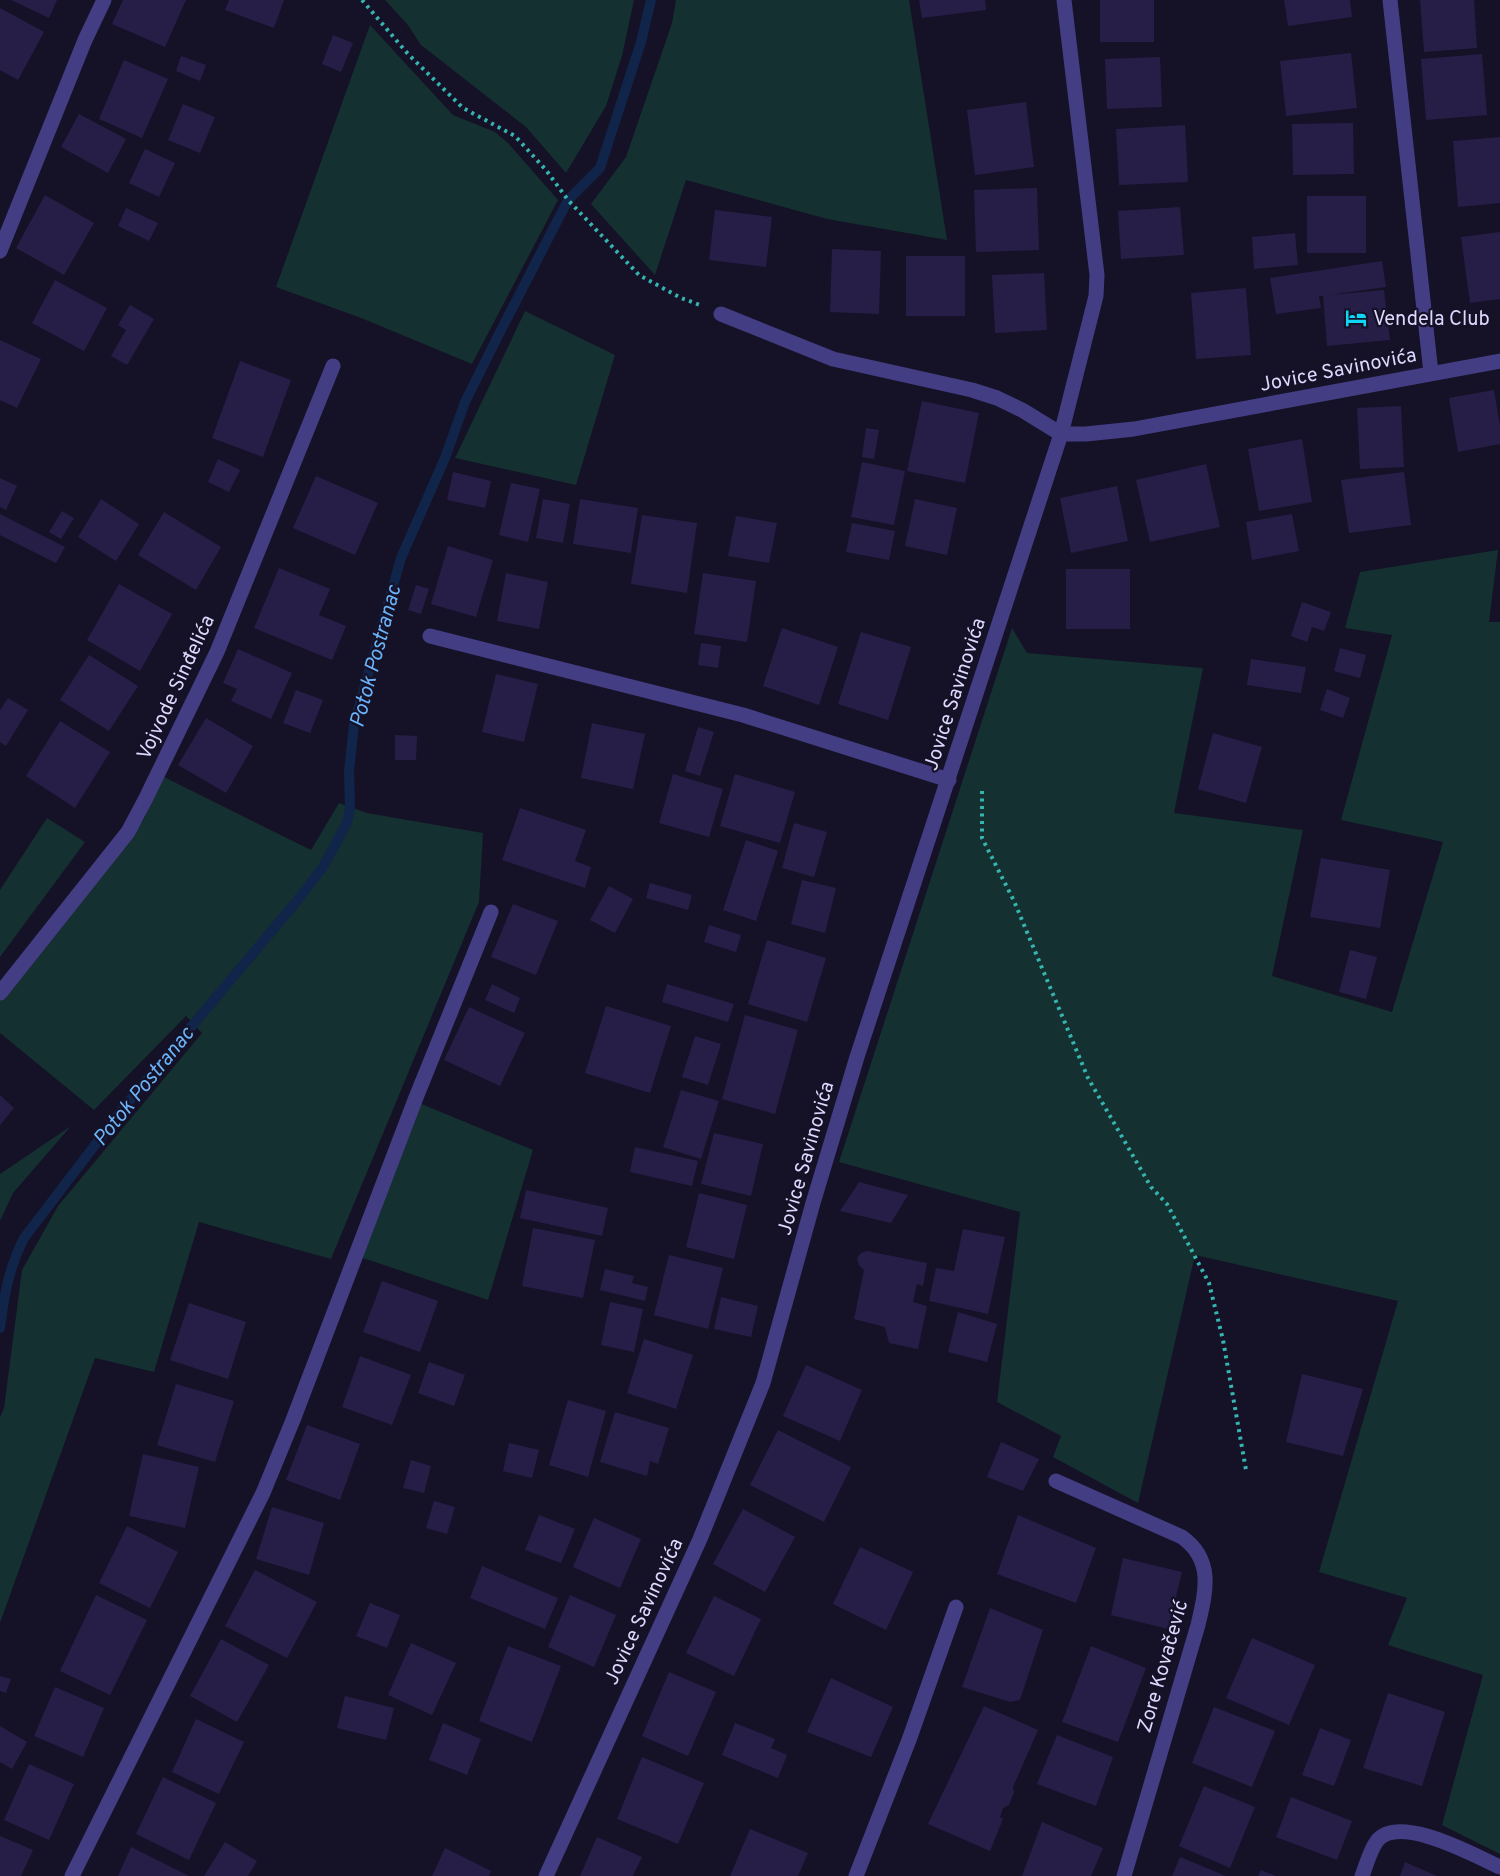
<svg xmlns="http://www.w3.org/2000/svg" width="1500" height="1876" font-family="Overpass,sans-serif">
	<rect width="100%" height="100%" fill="#151127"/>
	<g fill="#143030">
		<polygon points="385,0 634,0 622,56 606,106 566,173 526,127 421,45 407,24"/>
		<polygon points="676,0 909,0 947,240 827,219 686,180 655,275 591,204 626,157 672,23"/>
		<polygon points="370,25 453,115 495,132 508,143 558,200 472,364 361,318 276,287"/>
		<polygon points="525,311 615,355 576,485 455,458"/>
		<polygon points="1498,550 1489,622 1500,622 1500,1854 1442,1825 1483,1675 1388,1645 1407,1598 1319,1572 1398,1301 1195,1255 1138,1503 1053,1457 1061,1436 997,1402 1020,1212 839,1162 1012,628 1027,653 1203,668 1174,813 1303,830 1272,976 1392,1012 1443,842 1341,820 1392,635 1345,628 1360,572"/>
		<polygon points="164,777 311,850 339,803 367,813 483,833 479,902 331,1259 199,1222 154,1372 95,1358 0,1623 0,1417 4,1408 22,1270 58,1206 202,1033 186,1016 94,1110 0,1033 0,999 134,834 144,819"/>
		<polygon points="47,818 85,842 0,957 0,890"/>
		<polygon points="419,1103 533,1150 488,1300 360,1257"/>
		<polygon points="71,1126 13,1193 0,1221 0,1174"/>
	</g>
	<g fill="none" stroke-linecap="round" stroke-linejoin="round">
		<path stroke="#11254a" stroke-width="10" d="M0,1328c4,-32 9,-61 24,-90l100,-131 172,-205 27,-35 19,-35 5,-10 3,-13 -1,-38 5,-47 47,-166 44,-100 20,-56 33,-66 70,-136 32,-32 41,-126 10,-42"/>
	</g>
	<g fill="#271e47">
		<polygon points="11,0 57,0 49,18"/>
		<polygon points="123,0 186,0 165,47 112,24"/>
		<polygon points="229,0 284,0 274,28 225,10"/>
		<polygon points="919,0 985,0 986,10 922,18"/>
		<rect x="1100" y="0" width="54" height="42"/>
		<polygon points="1284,0 1350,0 1352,17 1288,26"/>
		<polygon points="1420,0 1474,0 1477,48 1424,52"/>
		<polygon points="0,8 44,32 18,80 0,70"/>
		<polygon points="333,35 353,43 341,72 322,64"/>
		<polygon points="1351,53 1357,108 1286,116 1280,61"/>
		<polygon points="1482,54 1487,115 1426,120 1421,59"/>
		<polygon points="181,56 206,65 200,81 176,71"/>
		<polygon points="1160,57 1162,107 1107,109 1105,59"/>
		<polygon points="124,60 168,79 142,138 99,119"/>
		<polygon points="1026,102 1034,167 975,175 967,110"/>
		<polygon points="183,104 215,117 200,153 168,140"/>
		<polygon points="79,114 126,139 108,173 61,147"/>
		<polygon points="1353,123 1354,174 1293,175 1292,124"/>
		<polygon points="1185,125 1188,182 1119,185 1116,129"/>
		<polygon points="1500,137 1500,203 1458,207 1453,141"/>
		<polygon points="145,149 175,163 159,197 129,183"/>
		<polygon points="1037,188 1039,250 976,252 974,190"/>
		<polygon points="45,195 94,223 64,275 16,248"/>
		<rect x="1307" y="196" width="59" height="57"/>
		<polygon points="1180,207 1184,255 1121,259 1118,211"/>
		<polygon points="126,208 158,223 149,241 118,226"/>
		<polygon points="715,210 772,217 766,267 709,260"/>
		<polygon points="1500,232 1500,299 1470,303 1461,237"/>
		<polygon points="1295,233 1298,265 1254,269 1252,237"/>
		<polygon points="832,249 881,251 879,314 830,312"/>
		<rect x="906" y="256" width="59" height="60"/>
		<polygon points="1382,261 1386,287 1329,295 1384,290 1390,340 1327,346 1323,296 1319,296 1321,308 1276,314 1270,278"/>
		<polygon points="1044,273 1047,330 995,333 992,275"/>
		<polygon points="55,280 107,308 84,351 32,323"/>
		<polygon points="1246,288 1251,355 1196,359 1191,293"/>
		<polygon points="130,305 154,319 127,365 111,356 126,330 118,325"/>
		<polygon points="0,340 41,359 17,408 0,400"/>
		<polygon points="240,361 291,380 263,457 212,438"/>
		<polygon points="1494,390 1500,426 1500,444 1458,452 1449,398"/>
		<polygon points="922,401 979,413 965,483 907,471"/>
		<polygon points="1401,406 1404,467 1360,469 1357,408"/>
		<polygon points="866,428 879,430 874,459 862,457"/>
		<polygon points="1302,439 1312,502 1259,511 1248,449"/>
		<polygon points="218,459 240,470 229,492 208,482"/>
		<polygon points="862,462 905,471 894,525 851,517"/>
		<polygon points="1206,464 1220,527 1150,542 1136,480"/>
		<polygon points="453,472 491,481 485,508 447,500"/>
		<polygon points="1404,472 1411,525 1349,533 1341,480"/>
		<polygon points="316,476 378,503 355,555 293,528"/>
		<polygon points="0,478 17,486 6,510 0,507"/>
		<polygon points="511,483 540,489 528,542 499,535"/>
		<polygon points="1117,486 1128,541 1071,553 1060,498"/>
		<polygon points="101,499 139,524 116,561 78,537"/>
		<polygon points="543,499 570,504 563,543 536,538"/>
		<polygon points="580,499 638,508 631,553 573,544"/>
		<polygon points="915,499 957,508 947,555 905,546"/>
		<polygon points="62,511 74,518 61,539 49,532"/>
		<polygon points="164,512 221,547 196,590 138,555"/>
		<polygon points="0,514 65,547 56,563 0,535"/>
		<polygon points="1292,514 1299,551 1252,560 1246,522"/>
		<polygon points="642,515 697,523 687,593 631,584"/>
		<polygon points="736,516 777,523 769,563 728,556"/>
		<polygon points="852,523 895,531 889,560 846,552"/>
		<polygon points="448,546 493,560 476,617 431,604"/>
		<polygon points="279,568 330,589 319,615 346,626 332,660 254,628"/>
		<rect x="1066" y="569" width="64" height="60"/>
		<polygon points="506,573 548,582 539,629 497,621"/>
		<polygon points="703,573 756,581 747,642 694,634"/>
		<polygon points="119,584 172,614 140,671 87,640"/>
		<polygon points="416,585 429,589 421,614 408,610"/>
		<polygon points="1302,602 1331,612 1324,631 1312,627 1307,642 1291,636"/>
		<polygon points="782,628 838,647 819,705 763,686"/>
		<polygon points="861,632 911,647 888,720 838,704"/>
		<polygon points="701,643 721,646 718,668 698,665"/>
		<polygon points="1340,648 1366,655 1360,678 1334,671"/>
		<polygon points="238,649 292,673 271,719 231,701 237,689 223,683"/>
		<polygon points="89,655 138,686 109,731 60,700"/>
		<polygon points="1251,659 1306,667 1301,693 1247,685"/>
		<polygon points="496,674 538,684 524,742 482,732"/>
		<polygon points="1327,689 1350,698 1343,718 1320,710"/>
		<polygon points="296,690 323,700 310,733 283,723"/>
		<polygon points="8,698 28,710 6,746 0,742 0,710"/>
		<polygon points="206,718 253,746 226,793 178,765"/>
		<polygon points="60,721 110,752 75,808 26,776"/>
		<polygon points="592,723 645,734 633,789 581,778"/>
		<polygon points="698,727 714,732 700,776 685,771"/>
		<polygon points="1213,733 1262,747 1246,803 1198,789"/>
		<polygon points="395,735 417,736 416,760 395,760"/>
		<polygon points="673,774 723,789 709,837 659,823"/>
		<polygon points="735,774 795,792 780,843 720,826"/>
		<polygon points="520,808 586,830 575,861 591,867 585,888 502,860"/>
		<polygon points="794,823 827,832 814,877 782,868"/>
		<polygon points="746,840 778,851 756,921 723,910"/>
		<polygon points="1321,858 1390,870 1380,928 1310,917"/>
		<polygon points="802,880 836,888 825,933 791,924"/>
		<polygon points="650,883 692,895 688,910 646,898"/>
		<polygon points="609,886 633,899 615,933 590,920"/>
		<polygon points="513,904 558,921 536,975 491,957"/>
		<polygon points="709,925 741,935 736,952 704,942"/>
		<polygon points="767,940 826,958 807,1022 748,1004"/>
		<polygon points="1350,950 1377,957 1366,999 1339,992"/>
		<polygon points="492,984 520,998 514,1013 485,1000"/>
		<polygon points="667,984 734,1004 728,1022 662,1002"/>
		<polygon points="606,1006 671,1026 650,1093 585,1073"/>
		<polygon points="469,1007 525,1033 500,1086 444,1060"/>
		<polygon points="745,1015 798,1030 775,1114 722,1099"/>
		<polygon points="695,1036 721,1044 708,1085 682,1077"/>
		<polygon points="681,1090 719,1101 701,1159 663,1147"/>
		<polygon points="0,1095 14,1108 0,1125"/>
		<polygon points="714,1133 763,1144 751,1196 701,1184"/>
		<polygon points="635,1147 698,1161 692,1186 630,1172"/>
		<polygon points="859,1182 908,1195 891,1223 840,1211"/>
		<polygon points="526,1190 608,1208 602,1236 520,1218"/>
		<polygon points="699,1193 747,1205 734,1259 686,1247"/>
		<polygon points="533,1228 595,1240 583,1298 522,1286"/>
		<polygon points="963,1229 1005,1237 988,1314 929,1301 936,1268 954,1271"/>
		<polygon points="867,1251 927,1263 923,1286 917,1284 913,1302 927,1306 918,1349 889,1343 885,1327 854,1319 864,1270 859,1265 857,1258 861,1253"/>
		<polygon points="669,1255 723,1268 708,1329 654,1315"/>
		<polygon points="605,1269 634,1276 632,1283 648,1287 645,1301 600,1290"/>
		<polygon points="382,1281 438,1301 420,1352 363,1332"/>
		<polygon points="721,1297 758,1306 751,1337 714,1329"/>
		<polygon points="610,1302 643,1309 634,1352 601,1345"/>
		<polygon points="189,1303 246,1322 228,1379 170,1360"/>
		<polygon points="958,1312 997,1324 987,1362 948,1352"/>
		<polygon points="644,1339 693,1355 676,1409 627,1393"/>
		<polygon points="360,1356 411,1375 392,1425 342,1407"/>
		<polygon points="429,1362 465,1375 454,1406 418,1393"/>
		<polygon points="806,1365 862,1390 840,1441 783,1416"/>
		<polygon points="1302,1374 1363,1389 1343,1456 1286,1442"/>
		<polygon points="176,1384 234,1401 215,1462 157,1445"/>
		<polygon points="568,1400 606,1411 588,1477 549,1465"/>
		<polygon points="615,1412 669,1428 658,1464 650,1461 647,1476 600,1462"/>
		<polygon points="307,1425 360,1444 340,1500 286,1480"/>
		<polygon points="778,1430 851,1467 824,1522 750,1485"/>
		<polygon points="1001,1442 1039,1459 1023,1491 987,1477"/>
		<polygon points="509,1443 539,1450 532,1478 503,1471"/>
		<polygon points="143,1454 199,1467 185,1528 129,1516"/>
		<polygon points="411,1460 431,1466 424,1493 403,1488"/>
		<polygon points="434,1501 455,1507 447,1534 426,1528"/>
		<polygon points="272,1507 324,1523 309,1575 256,1559"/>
		<polygon points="743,1509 795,1537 765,1592 713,1564"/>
		<polygon points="539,1515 575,1529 561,1563 525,1550"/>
		<polygon points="1018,1515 1096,1548 1076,1603 997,1574"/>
		<polygon points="594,1518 641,1539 620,1588 573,1567"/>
		<polygon points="127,1526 178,1552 150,1608 99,1583"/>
		<polygon points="860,1547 913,1572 886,1630 833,1604"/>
		<polygon points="1123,1558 1182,1572 1168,1629 1111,1615"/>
		<polygon points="482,1566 558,1598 545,1629 470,1598"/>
		<polygon points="255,1570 317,1602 287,1658 225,1626"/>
		<polygon points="96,1595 147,1620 110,1695 60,1671"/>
		<polygon points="570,1595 616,1615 594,1667 548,1647"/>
		<polygon points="714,1596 761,1619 734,1676 686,1653"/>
		<polygon points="370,1603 400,1615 387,1648 356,1636"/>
		<polygon points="990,1608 1043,1630 1020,1700 1010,1702 962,1687"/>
		<polygon points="1252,1638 1315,1665 1289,1725 1226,1698"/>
		<polygon points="221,1639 269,1665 237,1722 190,1696"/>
		<polygon points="411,1643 456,1663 432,1715 388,1695"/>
		<polygon points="508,1646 561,1666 532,1742 479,1721"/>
		<polygon points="1091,1646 1146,1668 1118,1742 1062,1722"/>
		<polygon points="669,1672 716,1692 688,1756 642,1736"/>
		<polygon points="0,1676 11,1679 6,1693 0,1691"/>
		<polygon points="831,1678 893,1707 871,1757 807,1732"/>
		<polygon points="55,1687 104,1708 83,1757 34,1736"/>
		<polygon points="1388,1693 1445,1712 1422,1786 1363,1768"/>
		<polygon points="345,1696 394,1708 386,1740 337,1728"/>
		<polygon points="984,1706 1038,1730 1013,1787 1014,1792 1009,1805 1003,1808 1000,1817 1003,1819 990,1851 928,1824"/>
		<polygon points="1214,1707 1275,1731 1252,1787 1192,1763"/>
		<polygon points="196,1719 244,1742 219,1794 172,1772"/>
		<polygon points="443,1723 481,1739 467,1775 429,1760"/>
		<polygon points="735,1723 775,1739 771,1748 787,1755 778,1778 722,1755"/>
		<polygon points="0,1726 27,1742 12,1769 0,1762"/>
		<polygon points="1320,1728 1351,1740 1334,1786 1302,1775"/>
		<polygon points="1057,1735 1113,1757 1096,1806 1037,1784"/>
		<polygon points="642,1757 704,1783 678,1844 617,1819"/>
		<polygon points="29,1764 74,1784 49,1840 4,1820"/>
		<polygon points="163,1777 216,1803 189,1860 136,1834"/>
		<polygon points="1204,1786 1255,1807 1230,1868 1179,1846"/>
		<polygon points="1291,1797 1352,1821 1337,1860 1276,1837"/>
		<polygon points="1042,1822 1103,1848 1091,1876 1022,1876"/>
		<polygon points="750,1829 808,1853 798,1876 730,1876"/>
		<polygon points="0,1836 33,1850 21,1876 0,1876"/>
		<polygon points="597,1837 642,1857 633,1876 580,1876"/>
		<polygon points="225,1842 257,1861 248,1876 204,1876"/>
		<polygon points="131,1847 189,1876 118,1876"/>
		<polygon points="445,1848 491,1871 489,1876 432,1876"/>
		<polygon points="1180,1857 1226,1876 1172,1876"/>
		<polygon points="1405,1862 1437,1876 1400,1876"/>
		<polygon points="1261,1870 1276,1876 1258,1876"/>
	</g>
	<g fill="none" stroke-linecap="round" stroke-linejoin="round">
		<g stroke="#36b4b0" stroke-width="4" stroke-dasharray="3 4.5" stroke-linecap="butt">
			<polyline points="362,0 408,54 463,108 515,136 546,170 568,200 639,275 681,298 700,305"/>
			<polyline points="982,791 982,838 1014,901 1088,1078 1151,1187 1167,1204 1209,1283 1223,1340 1246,1470"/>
		</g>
		<g stroke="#433e83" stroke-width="15">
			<polyline points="1390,0 1431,373"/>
			<polyline points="0,251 85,40 104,0"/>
			<polyline points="721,314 833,359 972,390 997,398 1022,410 1061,434 1086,434 1134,429 1500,361"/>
			<polyline points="430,636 743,715 949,780"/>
			<polyline points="0,993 128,832 145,800 217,652 333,366"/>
			<path d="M1056,1481l126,56c32,23 24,54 16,88l-74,251"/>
			<polyline points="72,1876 263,1493 293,1420 415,1100 491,912"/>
			<polyline points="546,1876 700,1539 763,1383 813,1203 857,1057 1061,434 1096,296 1097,275 1064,0"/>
			<polyline points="856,1876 909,1740 956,1607"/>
			<path d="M1362,1876c4,-10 8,-26 15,-35 22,-28 98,15 123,26"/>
		</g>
	</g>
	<defs>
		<symbol id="hotel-bare" viewBox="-9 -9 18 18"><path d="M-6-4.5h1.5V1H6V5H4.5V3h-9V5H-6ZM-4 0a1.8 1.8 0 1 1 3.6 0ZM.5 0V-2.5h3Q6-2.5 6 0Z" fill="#0ed6f4" stroke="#151127" stroke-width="2.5" paint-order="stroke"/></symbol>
	</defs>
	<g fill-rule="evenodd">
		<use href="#hotel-bare" x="1341" y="303" width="30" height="30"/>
	</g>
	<g text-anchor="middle" stroke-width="4.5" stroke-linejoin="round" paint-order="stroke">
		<g font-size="20" fill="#ddd8fd" stroke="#151127" text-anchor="start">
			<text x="1373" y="325">Vendela Club</text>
		</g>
		<g font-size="20" fill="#ddd8fd" stroke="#151127">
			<text transform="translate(1338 369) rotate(-11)" y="7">Jovice Savinovića</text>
			<text transform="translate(175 687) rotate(-65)" y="7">Vojvode Sinđelića</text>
			<text transform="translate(954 694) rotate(-72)" y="7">Jovice Savinovića</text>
			<text transform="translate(805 1158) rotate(-74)" y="7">Jovice Savinovića</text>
			<text transform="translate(643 1611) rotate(-65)" y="7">Jovice Savinovića</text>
			<text transform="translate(1162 1666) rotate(-74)" y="7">Zore Kovačević</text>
		</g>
		<g font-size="21" font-style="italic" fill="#6bb3f8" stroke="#151127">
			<text transform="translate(375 656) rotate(-75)" y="7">Potok Postranac</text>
			<text transform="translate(143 1086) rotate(-51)" y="7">Potok Postranac</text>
		</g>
	</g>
</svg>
